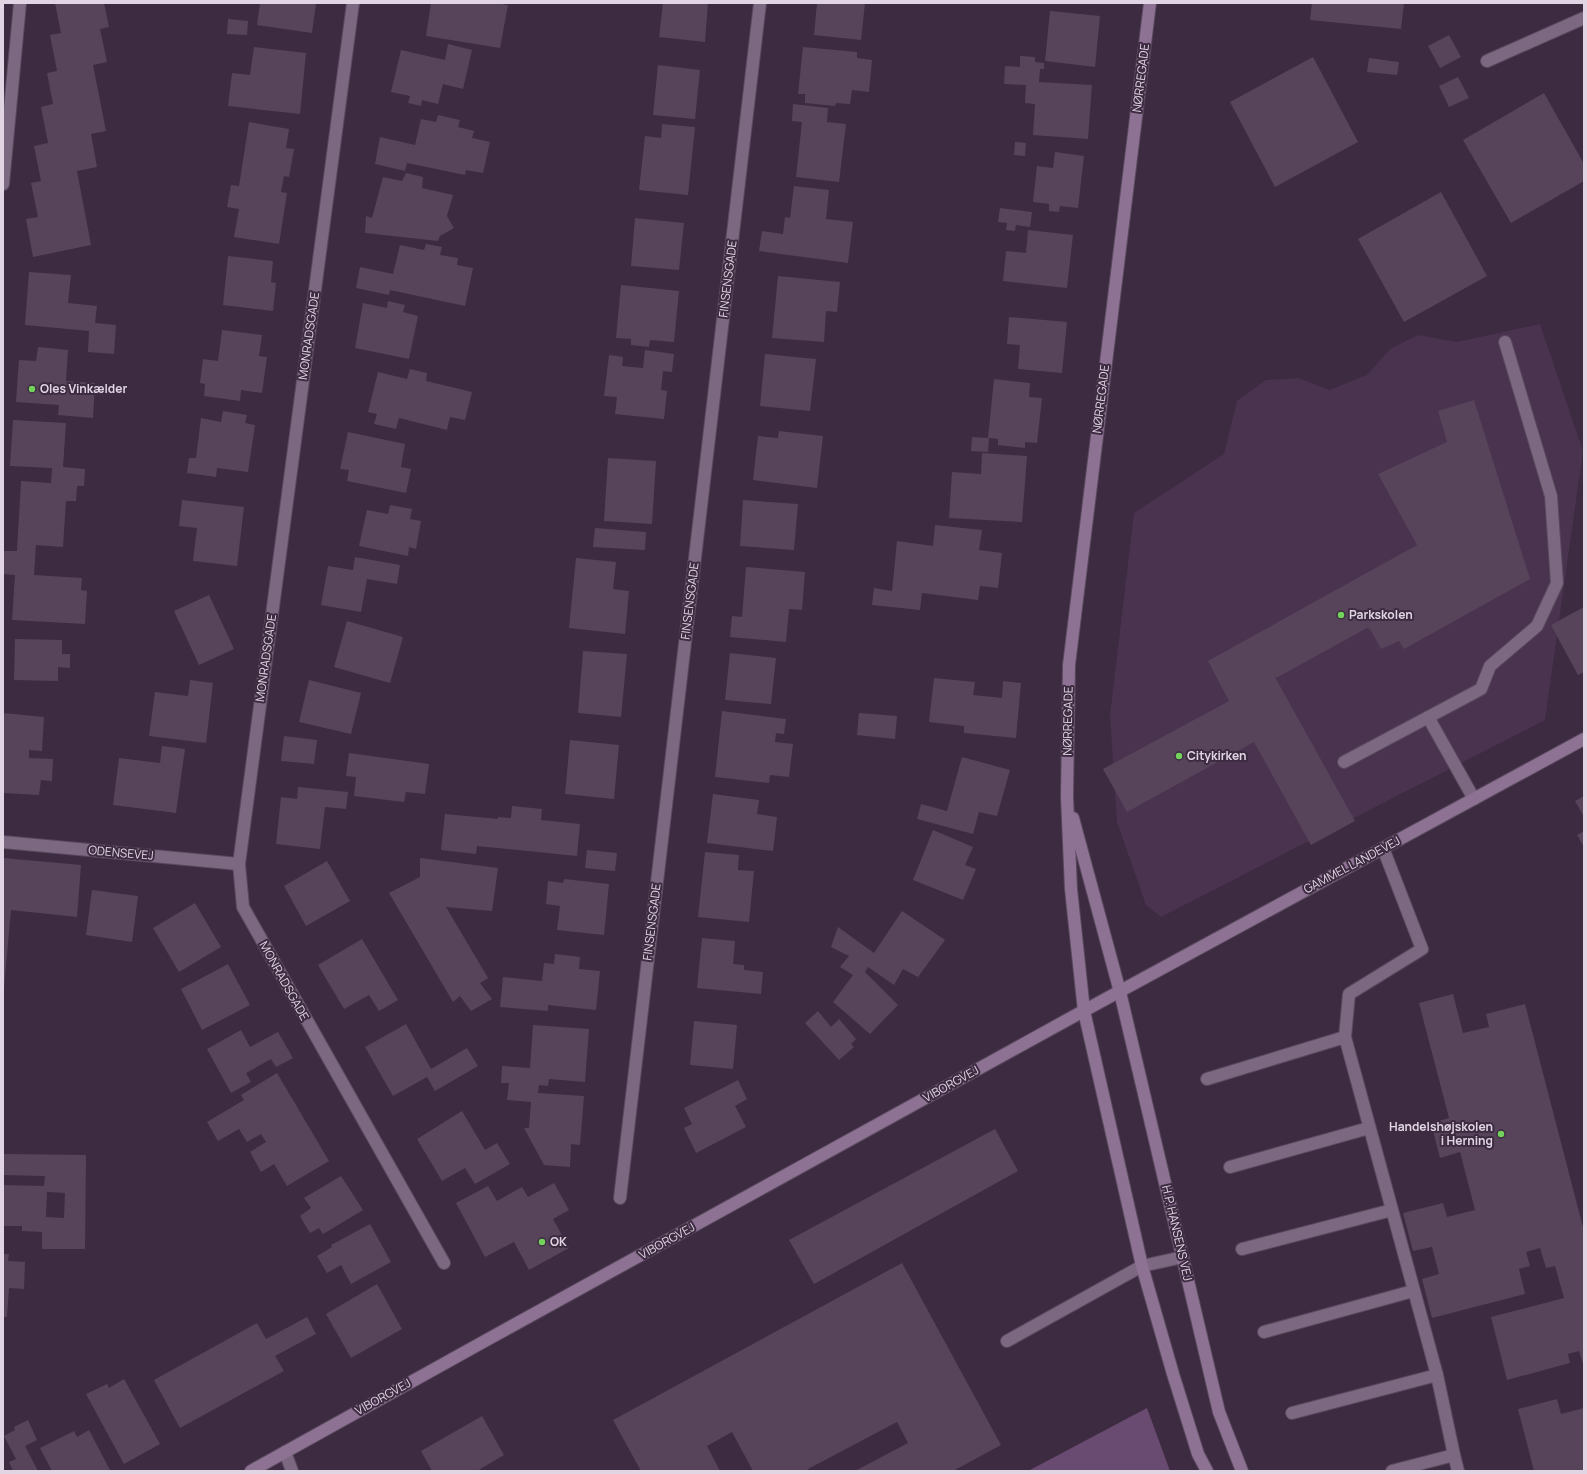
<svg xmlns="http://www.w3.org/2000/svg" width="1587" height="1474" font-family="Manrope,sans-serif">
	<rect width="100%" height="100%" fill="#3d2b41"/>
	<polygon fill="#49334f" points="1540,324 1583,451 1545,720 1161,917 1146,905 1117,822 1110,715 1134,513 1224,454 1237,401 1266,380 1299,378 1329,390 1367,375 1390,349 1418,335 1457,342"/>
	<polygon fill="#694a70" points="1147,1408 1170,1471 1028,1471"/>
	<g fill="#57445b" fill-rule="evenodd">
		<polygon points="55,3 104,3 109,27 100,29 107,62 93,65 106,131 91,134 97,167 77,171 91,245 33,257 26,219 38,217 31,183 41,181 34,146 48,143 41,107 53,104 47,73 57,71 50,35 61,33"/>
		<polygon points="260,3 316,3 312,33 257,25"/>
		<polygon points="431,3 495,3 508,5 500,48 426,36"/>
		<polygon points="663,3 708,3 705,42 659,37"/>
		<polygon points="817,3 865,3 861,40 814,35"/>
		<polygon points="1312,3 1404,3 1401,29 1310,20"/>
		<polygon points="1050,11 1100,16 1095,67 1045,61"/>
		<polygon points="228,19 248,21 247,35 227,34"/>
		<polygon points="1449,35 1461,57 1440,68 1428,46"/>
		<polygon points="448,44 472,50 463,89 443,84 438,104 422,100 421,106 408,103 410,96 391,92 401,50 445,60"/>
		<polygon points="254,47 306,53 300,114 228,106 232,73 250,75"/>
		<polygon points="803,47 857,52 857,58 872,60 869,92 852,90 850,104 836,103 835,106 805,103 805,94 798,94"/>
		<polygon points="1020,56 1035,57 1035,62 1044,63 1044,69 1040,69 1039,82 1092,85 1088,139 1033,135 1035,104 1025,103 1026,85 1004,84 1005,66 1020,67"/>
		<polygon points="1313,57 1358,142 1275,187 1230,102"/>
		<polygon points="1369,58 1399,62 1397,75 1367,72"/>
		<polygon points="658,65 700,70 695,119 653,115"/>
		<polygon points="1458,77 1469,98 1449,107 1439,86"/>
		<polygon points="1544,93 1584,164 1584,181 1511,223 1463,140"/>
		<polygon points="793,104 828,108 827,122 846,124 839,182 796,177 802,122 792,121"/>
		<polygon points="438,115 460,120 458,127 474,131 472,138 490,142 483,173 466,170 465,175 407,163 405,171 375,164 380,137 415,145 421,119 436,122"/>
		<polygon points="249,122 289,129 286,148 294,149 289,177 284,176 281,192 287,193 279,244 234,237 239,209 227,207 231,185 239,186"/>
		<polygon points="662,124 695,127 688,195 639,190 645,136 661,138"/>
		<polygon points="1015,142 1026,143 1025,156 1014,155"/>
		<polygon points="1055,152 1084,156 1078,208 1060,206 1059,212 1049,211 1049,204 1033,202 1037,166 1053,168"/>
		<polygon points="406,173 423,177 422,188 453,195 447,216 454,228 440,236 438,241 365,233 366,216 372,218 383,177 402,181"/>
		<polygon points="794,186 829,190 826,219 853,222 848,263 759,251 762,231 783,234 785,217 790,218"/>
		<polygon points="1441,192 1487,276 1404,322 1358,239"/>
		<polygon points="1000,208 1032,212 1030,227 1016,225 1015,231 1006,230 1007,223 998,222"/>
		<polygon points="635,218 684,223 679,270 631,266"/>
		<polygon points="1028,230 1073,235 1067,288 1003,281 1006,251 1026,253"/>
		<polygon points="426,244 442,247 440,255 458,258 457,265 473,268 465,306 390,290 389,295 356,288 360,267 393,274 400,245 424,250"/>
		<polygon points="228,256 273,261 271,282 276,283 273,311 223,305"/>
		<polygon points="29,272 71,275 68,303 97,306 95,323 116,325 114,354 88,352 89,331 25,325"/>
		<polygon points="778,276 840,282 837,312 826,311 824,342 772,338"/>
		<polygon points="621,285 679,291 674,342 650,340 649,347 631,345 631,339 616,338"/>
		<polygon points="388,301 405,305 403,312 418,316 409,359 355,348 363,303 387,308"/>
		<polygon points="1009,317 1067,322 1062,373 1018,369 1020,345 1007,344"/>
		<polygon points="222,330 262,335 259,356 267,357 262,393 241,390 240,401 204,396 205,384 200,383 203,359 218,361"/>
		<polygon points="38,347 68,350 66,381 95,383 93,418 58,415 59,405 16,402 19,360 36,361"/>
		<polygon points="645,350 674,354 672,372 663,371 661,390 667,391 664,419 615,414 617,397 604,396 609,355 623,357 622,366 643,368"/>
		<polygon points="765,354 816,359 810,411 760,406"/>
		<polygon points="410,369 427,373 426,381 472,392 465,420 450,417 447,430 399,418 396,429 374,424 377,414 368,412 378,372 407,379"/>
		<polygon points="994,379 1030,383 1029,397 1042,398 1037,443 1025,442 1025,448 998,445 998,439 989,438 988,452 971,451 972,437 988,438"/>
		<polygon points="1474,400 1530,579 1404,649 1399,641 1381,649 1370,629 1367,628 1278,677 1275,677 1355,821 1311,845 1254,742 1127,812 1103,769 1229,701 1208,661 1417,545 1378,474 1447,442 1438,411"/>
		<polygon points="223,411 247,415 245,423 255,425 248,472 217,468 216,477 187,473 189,458 196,458 201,418 221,422"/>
		<polygon points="13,420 66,423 63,467 85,469 84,486 77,486 76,501 66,501 63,547 36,545 34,575 82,578 81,590 87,591 85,624 12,620 15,575 3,574 3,551 17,551 21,481 51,483 52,468 10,466"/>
		<polygon points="779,431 823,436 817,488 753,480 758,436 778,438"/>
		<polygon points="348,432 405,444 401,467 411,469 406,493 347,481 349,470 340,469"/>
		<polygon points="982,453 1027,456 1022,522 949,518 952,472 981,474"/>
		<polygon points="608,458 656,461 652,524 604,521"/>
		<polygon points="182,500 244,507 237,566 193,561 197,528 179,526"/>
		<polygon points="743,500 798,504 794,550 740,546"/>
		<polygon points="390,505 412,509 410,519 421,521 416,549 409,547 408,556 359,546 367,510 388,514"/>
		<polygon points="935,525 982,530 979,550 1002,553 998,588 980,586 978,600 922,593 920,610 872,605 874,588 892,591 897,541 933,546"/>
		<polygon points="595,528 646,532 645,550 593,547"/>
		<polygon points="355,557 400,565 397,584 367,579 361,612 321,605 328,566 353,570"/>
		<polygon points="576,558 616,562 613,589 629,591 625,634 569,628"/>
		<polygon points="746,567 805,572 802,610 789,609 786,642 730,637 732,616 742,617"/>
		<polygon points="209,595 234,649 199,665 174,611"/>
		<polygon points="1584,607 1584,672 1578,675 1551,625"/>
		<polygon points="347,621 403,637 390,683 334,667"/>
		<polygon points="15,639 62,640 62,654 70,654 70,668 58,667 58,681 14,680"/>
		<polygon points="583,651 627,654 621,717 578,713"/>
		<polygon points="730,653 776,658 771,704 725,700"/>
		<polygon points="934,678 975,682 973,695 1002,698 1003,681 1021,683 1016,738 964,733 964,726 929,722"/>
		<polygon points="190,680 213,683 206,743 149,736 155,692 188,696"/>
		<polygon points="309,680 361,693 351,734 299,722"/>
		<polygon points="722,711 786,719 784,734 776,733 775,742 793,744 789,777 770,775 769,783 715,777"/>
		<polygon points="3,713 44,717 42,751 29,750 29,758 53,759 52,781 41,780 39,795 3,793"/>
		<polygon points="859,713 897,716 895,739 857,735"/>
		<polygon points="284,736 317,740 314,764 281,761"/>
		<polygon points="570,740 619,745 614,799 565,794"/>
		<polygon points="162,746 185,749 176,813 113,805 119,758 160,763"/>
		<polygon points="349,753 429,764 425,794 406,792 404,802 354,796 356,777 346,776"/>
		<polygon points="962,757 1010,770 997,816 979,812 973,834 917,819 921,804 947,811"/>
		<polygon points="298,787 348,792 346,809 325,807 320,849 276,844 281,797 297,799"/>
		<polygon points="713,794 759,800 757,814 777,817 773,851 707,843"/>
		<polygon points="1584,796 1584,817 1575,801"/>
		<polygon points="512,806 542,809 541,820 580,824 577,856 477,846 476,854 441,850 445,814 498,819 498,817 511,818"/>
		<polygon points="933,830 973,847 965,865 976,869 963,900 913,880"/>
		<polygon points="1584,831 1584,847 1577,835"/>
		<polygon points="587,850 617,853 615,871 585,868"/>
		<polygon points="705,852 739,855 738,870 754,871 749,922 698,917"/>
		<polygon points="3,858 81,865 77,917 11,910 4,988"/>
		<polygon points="420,858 498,868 492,911 446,907 488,978 480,983 492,999 471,1011 460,996 453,1002 389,893 420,877"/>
		<polygon points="327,861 350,901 306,926 284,886"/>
		<polygon points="564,879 609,884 604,935 557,930 560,906 546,904 548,881 563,883"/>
		<polygon points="92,890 138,896 132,942 86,935"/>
		<polygon points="195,903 221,947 179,972 153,928"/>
		<polygon points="902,911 945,940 918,977 903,969 894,985 868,967 865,972 898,1005 870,1034 833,1002 853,975 840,967 849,956 831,947 838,927 874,953"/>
		<polygon points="702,938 735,941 733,964 744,965 744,970 763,972 761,994 697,988"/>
		<polygon points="362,939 398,1000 379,1011 369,995 344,1009 318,965"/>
		<polygon points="555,954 580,957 579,969 600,971 596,1010 548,1005 548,1011 500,1007 503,977 542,981 544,963 554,964"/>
		<polygon points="228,964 250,1005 202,1030 181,989"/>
		<polygon points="1453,994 1463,1033 1489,1027 1486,1014 1525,1004 1584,1231 1584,1367 1579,1351 1568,1354 1570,1363 1507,1380 1491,1317 1564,1298 1555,1266 1546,1268 1540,1248 1526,1252 1530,1266 1519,1269 1525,1294 1432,1318 1422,1279 1439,1274 1432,1247 1413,1251 1403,1213 1443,1203 1447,1217 1475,1210 1460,1152 1440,1158 1431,1123 1449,1118 1419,1003"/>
		<polygon points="818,1011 831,1027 839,1019 856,1039 851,1044 854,1047 839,1060 805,1023"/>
		<polygon points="694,1021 737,1025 733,1069 690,1065"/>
		<polygon points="406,1024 431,1069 467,1048 478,1066 435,1091 427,1077 393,1096 365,1047"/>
		<polygon points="533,1025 589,1029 585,1082 549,1079 548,1086 539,1085 538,1093 584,1096 580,1145 571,1144 570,1167 544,1165 524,1128 529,1128 531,1102 507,1100 509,1083 501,1083 502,1066 530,1068"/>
		<polygon points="241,1030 250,1047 278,1032 293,1058 276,1067 271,1059 246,1073 251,1082 231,1093 207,1049"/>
		<polygon points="277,1073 329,1161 287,1186 274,1164 261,1172 250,1152 266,1142 261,1134 247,1142 239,1129 218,1141 207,1122 244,1100 241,1095"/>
		<polygon points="738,1080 747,1099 735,1106 746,1127 696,1153 684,1128 692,1124 684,1108"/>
		<polygon points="462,1111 485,1150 497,1143 510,1164 475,1184 465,1168 442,1181 417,1139"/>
		<polygon points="995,1129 1018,1171 814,1284 789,1240"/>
		<path d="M3,1154l83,1 -1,94h-43v-17l-20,-1v-5h-19v-41l41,1 1,-10 -42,-1zM47,1192l18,1 -1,25 -18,-1z"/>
		<polygon points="341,1176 363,1210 323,1234 319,1228 310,1233 300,1216 311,1208 304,1198"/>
		<polygon points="554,1183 569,1210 553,1219 569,1248 529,1270 514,1242 485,1257 456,1203 488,1186 497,1201 522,1187 528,1197"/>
		<polygon points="370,1224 391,1262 351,1284 341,1265 327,1273 317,1256 332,1247 331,1245"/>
		<polygon points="3,1254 9,1254 8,1261 25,1262 24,1289 9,1288 7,1317 3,1317"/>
		<polygon points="902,1263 1001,1445 953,1471 855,1471 908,1443 897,1422 808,1469 809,1471 753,1471 732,1432 707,1446 720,1471 641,1471 613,1420"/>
		<polygon points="377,1284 402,1329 351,1358 326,1314"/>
		<polygon points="307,1317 316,1334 275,1356 284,1371 180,1428 154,1380 257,1323 266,1339"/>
		<polygon points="124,1379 160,1444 124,1464 86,1394 107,1384 109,1388"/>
		<polygon points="1557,1399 1561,1414 1584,1408 1584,1471 1534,1471 1518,1409"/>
		<polygon points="482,1416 504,1455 477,1471 432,1471 421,1451"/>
		<polygon points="28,1420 37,1440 25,1446 38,1471 13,1471 9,1462 16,1459 4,1436 15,1430 14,1427"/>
		<polygon points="89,1430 110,1470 107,1471 52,1471 40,1448 74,1431 77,1437"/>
	</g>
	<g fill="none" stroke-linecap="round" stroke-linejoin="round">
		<defs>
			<g id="lane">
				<polyline points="1428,717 1474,799"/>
				<polyline points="1344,762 1481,689 1490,666 1537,626 1557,583 1551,496 1505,342"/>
				<polyline points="1207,1079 1345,1037"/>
				<polyline points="1230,1167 1369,1128"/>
				<polyline points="1242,1249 1392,1210"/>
				<polyline points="1264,1332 1413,1291"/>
				<polyline points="1007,1341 1142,1266 1183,1257"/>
				<polyline points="1437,1375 1454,1455"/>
				<polyline points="1292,1413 1437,1375 1345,1037 1349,994 1422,949 1383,848"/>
				<polyline points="1392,1471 1454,1455 1458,1471"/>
			</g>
			<g id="street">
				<polyline points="353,3 239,864 243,907 444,1263"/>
				<polyline points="1487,61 1584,18"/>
				<polyline points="3,184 20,3"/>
				<polyline points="3,842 239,864"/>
				<polyline points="620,1198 760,3"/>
				<polyline points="285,1452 292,1471"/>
			</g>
			<g id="secondary">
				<polyline points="1150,3 1069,665 1067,797 1071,889 1084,1011 1142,1266 1173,1374 1198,1454 1207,1471"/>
				<polyline points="1073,818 1120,992 1219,1412 1242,1471"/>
				<polyline points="251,1471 483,1342 1067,1020 1584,739"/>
			</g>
		</defs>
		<use href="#lane" stroke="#59495d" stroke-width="14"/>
		<use href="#street" stroke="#59495d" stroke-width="14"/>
		<use href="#secondary" stroke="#59495d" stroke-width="14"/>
		<use href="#lane" stroke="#7c6881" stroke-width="12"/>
		<use href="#street" stroke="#7c6881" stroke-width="12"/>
		<use href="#secondary" stroke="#8d7294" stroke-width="12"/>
	</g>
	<g fill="#73d25c" stroke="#3d2b41" stroke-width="1.5">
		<circle cx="32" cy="389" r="4"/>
		<circle cx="1341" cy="615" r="4"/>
		<circle cx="1179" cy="756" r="4"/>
		<circle cx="1501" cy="1134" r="4"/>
		<circle cx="542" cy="1242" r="4"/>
	</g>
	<g text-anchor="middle" stroke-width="4" stroke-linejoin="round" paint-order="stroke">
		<g font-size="12" fill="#e1d5e4" stroke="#3d2b41">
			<text transform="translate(1141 78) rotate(-83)" y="4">NØRREGADE</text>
			<text transform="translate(728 279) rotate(-83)" y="4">FINSENSGADE</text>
			<text transform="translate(309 336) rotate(-82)" y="4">MONRADSGADE</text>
			<text transform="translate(1101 399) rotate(-83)" y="4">NØRREGADE</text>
			<text transform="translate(690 601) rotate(-83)" y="4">FINSENSGADE</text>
			<text transform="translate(266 658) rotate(-82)" y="4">MONRADSGADE</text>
			<text transform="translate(1068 721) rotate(-89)" y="4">NØRREGADE</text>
			<text transform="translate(121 853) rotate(5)" y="4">ODENSEVEJ</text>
			<text transform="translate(1352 865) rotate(-28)" y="4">GAMMEL LANDEVEJ</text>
			<text transform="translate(652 922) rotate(-83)" y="4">FINSENSGADE</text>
			<text transform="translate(284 981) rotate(61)" y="4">MONRADSGADE</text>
			<text transform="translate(951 1084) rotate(-29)" y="4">VIBORGVEJ</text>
			<text transform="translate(1177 1233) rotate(77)" y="4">H.P. HANSENS VEJ</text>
			<text transform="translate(667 1241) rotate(-29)" y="4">VIBORGVEJ</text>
			<text transform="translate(383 1397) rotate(-29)" y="4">VIBORGVEJ</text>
		</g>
		<g font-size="12" font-weight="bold" fill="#e1d5e4" stroke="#3d2b41" text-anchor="start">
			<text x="40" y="393">Oles Vinkælder</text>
			<text x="1349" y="619">Parkskolen</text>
			<text x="1187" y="760">Citykirken</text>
			<text x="1493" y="1131" text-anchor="end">Handelshøjskolen<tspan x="1493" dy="14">i Herning</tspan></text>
			<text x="550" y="1246">OK</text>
		</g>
	</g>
	<rect width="1587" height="1474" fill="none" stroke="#e1d5e4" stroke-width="8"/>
</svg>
